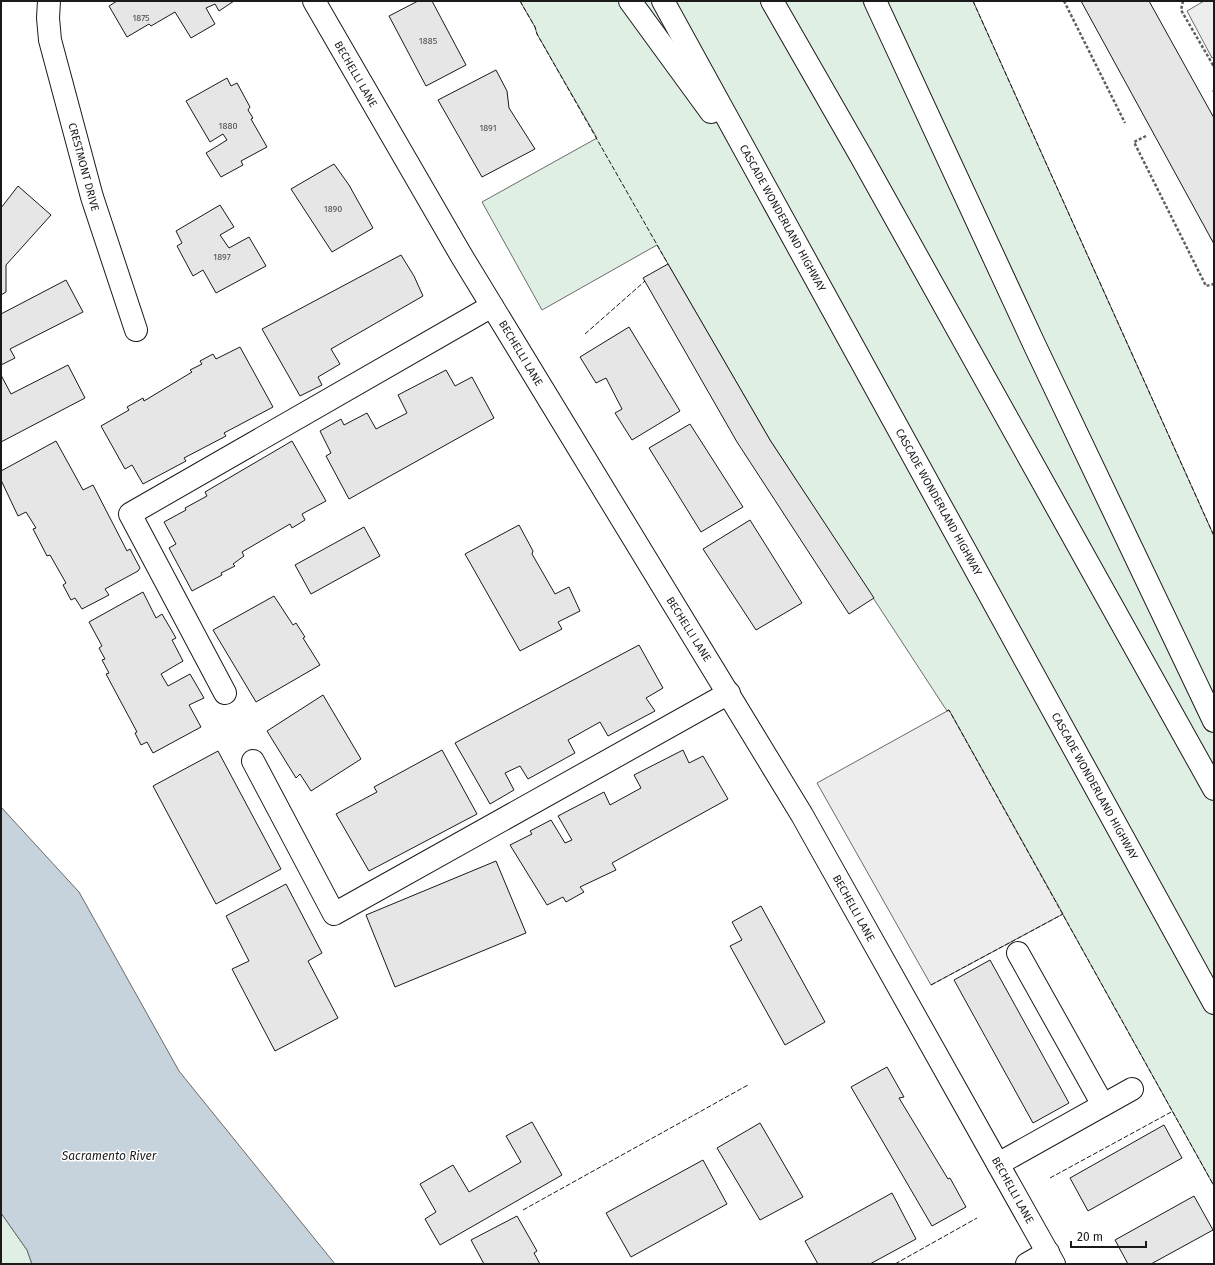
<svg xmlns="http://www.w3.org/2000/svg" width="1215" height="1265" font-family="'Fira Sans',sans-serif">
	<rect width="100%" height="100%" fill="#fff"/>
	<g fill="#e0efe3" stroke="#6a6a6a">
		<polygon points="520,1 973,1 1214,536 1214,1186 949,710 947,711 770,440 657,245 542,310 482,202 597,138 537,34 535,27"/>
		<polygon points="1,1213 27,1250 32,1264 1,1264"/>
	</g>
	<g fill="#ededed" stroke="#6a6a6a">
		<polygon points="1204,1 1214,1 1214,57 1212,58 1187,11"/>
		<polygon points="949,710 1063,914 931,985 817,783"/>
	</g>
	<polygon fill="#c6d2dc" stroke="#6a6a6a" points="1,807 79,892 179,1071 335,1264 32,1264 27,1250 1,1213"/>
	<g fill="#e6e6e6" stroke="#1a1a1a">
		<polygon points="117,1 234,1 219,11 215,4 206,8 215,24 191,38 175,12 151,26 149,24 127,37 109,6"/>
		<polygon points="418,1 432,1 466,65 426,86 389,16"/>
		<polygon points="1081,1 1149,1 1214,118 1214,244"/>
		<polygon points="496,70 507,91 509,108 535,149 482,177 438,100"/>
		<polygon points="227,78 231,86 237,83 250,107 248,110 253,118 251,119 267,147 241,161 243,165 221,177 206,153 227,140 223,134 210,142 186,101"/>
		<polygon points="334,164 349,185 373,228 332,252 291,189"/>
		<polygon points="18,186 51,215 6,265 6,292 1,295 1,208"/>
		<polygon points="220,205 234,227 220,235 229,248 249,237 266,266 216,293 203,270 193,276 177,246 182,243 176,231"/>
		<polygon points="401,255 414,276 423,296 331,349 340,364 318,377 322,385 300,396 262,329"/>
		<polygon points="668,264 770,440 874,598 849,614 737,442 643,278"/>
		<polygon points="66,280 83,312 10,349 15,358 1,365 1,314"/>
		<polygon points="629,327 680,411 632,440 615,413 622,409 606,378 596,383 580,357"/>
		<polygon points="240,347 273,407 224,433 226,436 184,458 186,461 143,484 132,465 125,469 101,426 129,410 127,407 143,398 144,401 192,372 190,370 202,364 200,361 213,354 216,359"/>
		<polygon points="68,365 85,398 1,442 1,375 11,394"/>
		<polygon points="446,370 455,386 472,377 494,418 349,499 326,456 331,453 320,431 341,419 344,425 367,413 376,429 407,413 398,395"/>
		<polygon points="690,424 743,507 701,532 649,448"/>
		<polygon points="56,441 83,490 93,485 127,551 130,549 140,568 138,571 105,589 109,595 82,609 75,598 71,600 63,585 66,583 50,555 47,556 33,529 36,528 26,512 18,516 1,480 1,471"/>
		<polygon points="292,441 326,501 302,514 305,520 292,528 290,524 242,552 244,556 233,564 235,566 221,573 222,575 192,591 169,548 176,544 164,522 186,510 185,508 207,496 205,492"/>
		<polygon points="750,520 802,603 756,630 703,549"/>
		<polygon points="519,525 533,551 532,554 555,594 569,587 580,611 558,622 562,629 520,651 465,554"/>
		<polygon points="364,527 380,556 311,594 295,565"/>
		<polygon points="143,592 156,618 162,614 176,638 172,640 183,661 161,674 168,686 190,674 204,698 189,705 201,727 153,753 147,742 141,745 135,733 137,732 106,674 109,673 102,660 105,659 99,648 102,646 89,622"/>
		<polygon points="274,596 293,625 296,623 305,637 303,638 320,665 256,702 213,630"/>
		<polygon points="639,645 663,688 646,698 655,711 608,736 600,722 568,740 575,753 528,779 520,766 505,773 514,790 490,804 455,743"/>
		<polygon points="323,695 361,759 311,791 300,774 296,778 267,731"/>
		<polygon points="442,750 477,814 369,871 336,814 377,792 374,787"/>
		<polygon points="683,750 689,763 703,756 728,799 612,863 616,870 580,887 584,892 566,902 563,897 547,905 510,845 532,834 530,831 551,820 565,843 572,840 558,816 604,792 610,805 641,788 634,775"/>
		<polygon points="218,751 281,869 216,904 153,786"/>
		<polygon points="496,861 526,933 395,987 366,915"/>
		<polygon points="286,884 322,953 308,961 338,1018 275,1051 232,969 249,961 226,916"/>
		<polygon points="761,906 825,1022 785,1045 730,946 742,940 732,922"/>
		<polygon points="990,960 1069,1103 1033,1123 954,980"/>
		<polygon points="887,1067 904,1097 899,1098 948,1179 950,1178 966,1207 932,1226 851,1087"/>
		<polygon points="532,1122 562,1175 440,1245 425,1219 436,1212 420,1184 453,1165 469,1192 521,1162 506,1136"/>
		<polygon points="760,1123 803,1197 760,1220 717,1148"/>
		<polygon points="1164,1125 1182,1158 1088,1211 1070,1178"/>
		<polygon points="703,1160 727,1204 631,1257 606,1213"/>
		<polygon points="892,1193 916,1239 870,1264 818,1264 805,1241"/>
		<polygon points="1194,1196 1213,1230 1151,1264 1128,1264 1115,1240"/>
		<polygon points="517,1216 537,1251 534,1253 540,1264 484,1264 471,1240"/>
	</g>
	<g fill="none" stroke-linecap="round" stroke-linejoin="round">
		<defs>
			<g id="minor">
				<polyline points="49,1 48,18 50,40 92,197 136,330"/>
				<polyline points="314,1 461,255 802,815 1054,1264"/>
				<polyline points="225,693 130,514 492,306"/>
				<polyline points="253,761 334,914 729,693"/>
				<polyline points="1018,953 1103,1105"/>
				<polyline points="998,1164 1132,1089"/>
				<polyline points="1027,1264 1048,1252"/>
			</g>
			<g id="highway">
				<polyline points="630,1 711,112"/>
				<polyline points="663,1 1214,1003"/>
				<polyline points="772,1 862,158 1214,789"/>
				<polyline points="875,1 1035,346 1214,721"/>
			</g>
		</defs>
		<use href="#minor" stroke="#1a1a1a" stroke-width="24"/>
		<use href="#highway" stroke="#1a1a1a" stroke-width="24"/>
		<g stroke="#5f5f5f" stroke-width="2.5" stroke-dasharray="3 2" stroke-linecap="butt">
			<polyline points="1064,1 1125,123"/>
			<polyline points="1183,1 1181,10 1213,65 1214,64"/>
			<polyline points="1213,90 1214,91"/>
			<polyline points="1146,136 1134,142 1206,286 1214,284"/>
		</g>
		<use href="#minor" stroke="#fff" stroke-width="22"/>
		<use href="#highway" stroke="#fff" stroke-width="22"/>
		<g stroke="#1a1a1a" stroke-width="1" stroke-dasharray="5 2" stroke-linecap="butt">
			<polyline points="520,1 535,27 537,34 668,264"/>
			<polyline points="973,1 1214,536"/>
			<polyline points="585,334 645,281"/>
			<polyline points="947,711 949,710 1214,1186"/>
			<polyline points="931,985 1063,914"/>
			<polyline points="1050,1178 1173,1111"/>
			<polyline points="523,1210 748,1085"/>
			<polyline points="895,1264 977,1218"/>
		</g>
	</g>
	<g text-anchor="middle" stroke-width="3" stroke-linejoin="round" paint-order="stroke">
		<g font-size="9" fill="#4d4d4d">
			<text x="141" y="21">1875</text>
			<text x="428" y="44">1885</text>
			<text x="228" y="129">1880</text>
			<text x="488" y="131">1891</text>
			<text x="333" y="212">1890</text>
			<text x="222" y="260">1897</text>
		</g>
		<g font-size="11" fill="#1a1a1a" stroke="#fff">
			<text transform="translate(356 74) rotate(60)" y="4">BECHELLI LANE</text>
			<text transform="translate(84 167) rotate(75)" y="4">CRESTMONT DRIVE</text>
			<text transform="translate(783 218) rotate(61)" y="4">CASCADE WONDERLAND HIGHWAY</text>
			<text transform="translate(521 353) rotate(59)" y="4">BECHELLI LANE</text>
			<text transform="translate(939 502) rotate(61)" y="4">CASCADE WONDERLAND HIGHWAY</text>
			<text transform="translate(689 629) rotate(58)" y="4">BECHELLI LANE</text>
			<text transform="translate(1095 786) rotate(61)" y="4">CASCADE WONDERLAND HIGHWAY</text>
			<text transform="translate(854 908) rotate(61)" y="4">BECHELLI LANE</text>
			<text transform="translate(1013 1190) rotate(61)" y="4">BECHELLI LANE</text>
		</g>
		<g font-size="12" font-style="italic" fill="#1a1a1a" stroke="#fff">
			<text x="109" y="1160">Sacramento River</text>
		</g>
	</g>
	<rect width="1215" height="1265" fill="none" stroke="#1a1a1a" stroke-width="4"/>
	<path d="M1071 1241v6h75v-6" fill="none" stroke="#1a1a1a" stroke-width="2"/>
	<text x="1077" y="1241" font-size="12" fill="#1a1a1a" stroke="#ffffff" stroke-width="3" paint-order="stroke">20 m</text>
</svg>
